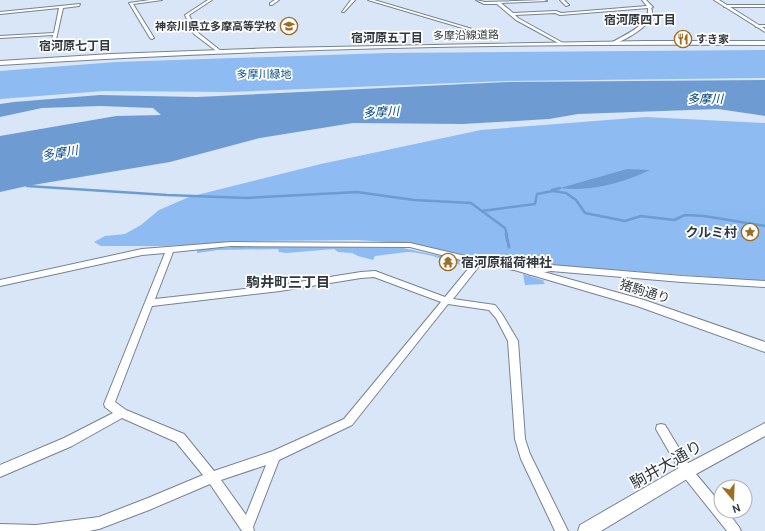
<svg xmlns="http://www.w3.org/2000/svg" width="765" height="531" font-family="Cabin,'Noto Sans JP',sans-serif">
	<rect width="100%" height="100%" fill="#d8e6f8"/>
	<g fill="#8dbbf2">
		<polygon points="765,50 765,78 506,81 229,92 104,91 0,99 0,71 116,62 387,53"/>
		<path d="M646,117l119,6v158l-215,-16c-6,1 -15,4 -21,3 -22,-4 -29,-14 -55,-10l-59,-14 -58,-4 -107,1 -83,5h-66l-7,-4 11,-6 20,-2 16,-9 18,-15 30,-13 132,-33 160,-34z"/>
		<path d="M257,246l146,2 70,15 -3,5 -16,-5 -4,1c-6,-7 -33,-12 -43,-12 -11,1 -21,3 -32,4l-2,4 -15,-4 -6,-3 -14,-1 -4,-3 -48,4 -7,-1 -1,-3 -60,1 -21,3v-4z"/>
		<polygon points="523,274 545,281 543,281 545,284 525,285"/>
	</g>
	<path fill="#8bbaf1" d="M765,208v17c-27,-3 -53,-10 -80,-11l-2,-5h17l40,4z"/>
	<g fill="#6e9cd2">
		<polygon points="765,80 765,116 718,109 578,114 549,119 463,124 353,123 260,138 170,162 27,186 0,192 0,136 116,116 161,115 153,108 100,106 42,108 0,117 0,104 14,102 100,95 197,97 507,82"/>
		<path d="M627,169l23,1c-27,13 -59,22 -90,18z"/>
	</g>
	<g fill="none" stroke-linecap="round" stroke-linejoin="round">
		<g stroke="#6e9cd2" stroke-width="2.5">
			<polyline points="27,186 167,195 247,198 357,192 414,200 471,203 505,228 507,235"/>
			<polyline points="552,190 560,188"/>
			<polyline points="482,211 535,204 537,194 553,191 566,193 576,200 585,213 625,221 641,216 674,220 685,215 704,216 765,226"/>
		</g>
		<polyline stroke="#6e9cd2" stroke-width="3" points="506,234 509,247"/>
		<defs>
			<g id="minor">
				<polygon points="150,0 162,0 133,4 154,38 152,39 150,38 129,3"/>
				<polygon points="208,0 212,0 189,15 197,32 221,51 221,53 219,53 194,34 185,15"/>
				<polygon points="275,0 279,0 272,5 270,5 270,3"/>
				<polygon points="351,0 355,0 344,12 342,12"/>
				<polygon points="368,0 374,0 479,31 476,32"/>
				<path d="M476,0l9,2 59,-2 3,1 -46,2 12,10 43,-2 5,2 86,-7 -5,-6h4l7,7 -2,1c1,1 1,5 1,6 -2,13 -29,27 -40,31h-1v-2c12,-8 39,-17 37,-35l-88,7 -5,-2 -40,2 3,3 45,25v2h-1l-46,-25 -19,-16h-13z"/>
				<polygon points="560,0 564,0 569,5 566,6"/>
				<polygon points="80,4 79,6 63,8 55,44 52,43 53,35 0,38 0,36 54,33 59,8 0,14 0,12"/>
				<polygon points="725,5 765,5 765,7 724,7"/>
				<polygon points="755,25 765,25 765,27 756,27"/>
				<path d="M231,242l179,1 68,16 40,6 1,2 -1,2 -3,1 -35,-5 -27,34 42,6 7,9 16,27 7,98 5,15 38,77h-13l-34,-72 -6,-20 -7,-98 -12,-23 -7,-8 -41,-6 -96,121 -73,35 -26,67 1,4h-12l-32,-47 -61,26 -50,19 -10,2h-89v-7l36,1 63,-8 49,-19 55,-23 -27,-33 -54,-24 -50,28 -72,31v-12l64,-27 49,-25 -8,-6 -1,-3 61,-151 -23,2 -142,31v-6l142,-31zM231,246l179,1 63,16 -28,34 -70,-26 -14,1 -81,13 -125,14 18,-47zM374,277l67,25 -97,117 -71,32 -59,20 -30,-37 -58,-24 -11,-8 37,-96 128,-15 81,-13zM266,465l-20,50 -25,-35z"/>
				<polygon points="551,265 682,276 765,281 765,287 682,282 551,271 530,275 526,272 530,269"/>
				<polygon points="661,424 665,425 691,468 721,504 721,511 727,511 739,527 741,531 727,531 683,476 656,429 657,425"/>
			</g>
			<g id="tertiary">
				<polygon points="714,0 719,0 765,29 765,32"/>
				<polygon points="515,264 644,300 765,342 765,352 637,306 511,269 510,267"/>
				<polygon points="765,423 765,436 687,479 601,531 578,531 580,525 677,469"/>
			</g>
			<path id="primary" d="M645,41h120v4c-255,-2 -511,4 -765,20v-4l111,-7 167,-6z"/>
		</defs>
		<use href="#minor" stroke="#768393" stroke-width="2"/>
		<use href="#tertiary" stroke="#768393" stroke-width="2"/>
		<use href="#primary" stroke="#768393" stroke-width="2"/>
		<use href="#minor" fill="#fff" fill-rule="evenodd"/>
		<use href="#tertiary" fill="#fff" fill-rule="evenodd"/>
		<use href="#primary" fill="#fff" fill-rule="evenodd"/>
	</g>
	<defs>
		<symbol id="school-ring" viewBox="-11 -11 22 22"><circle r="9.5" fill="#fff" stroke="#9e6d21" stroke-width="1.5"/><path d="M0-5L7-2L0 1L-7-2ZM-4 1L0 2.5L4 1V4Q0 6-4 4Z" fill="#9e6d21"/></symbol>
		<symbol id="restaurant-ring" viewBox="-11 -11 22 22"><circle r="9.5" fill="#fff" stroke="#9e6d21" stroke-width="1.5"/><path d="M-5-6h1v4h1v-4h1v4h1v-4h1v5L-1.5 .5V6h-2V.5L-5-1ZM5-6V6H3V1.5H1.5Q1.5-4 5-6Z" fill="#9e6d21"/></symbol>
		<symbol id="sight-ring" viewBox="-11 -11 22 22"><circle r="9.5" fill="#fff" stroke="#9e6d21" stroke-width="1.5"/><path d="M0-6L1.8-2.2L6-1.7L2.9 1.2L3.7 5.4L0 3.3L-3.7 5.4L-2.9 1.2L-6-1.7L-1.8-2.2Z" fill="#9e6d21"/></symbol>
		<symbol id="temple-ring" viewBox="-11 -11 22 22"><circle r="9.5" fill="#fff" stroke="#9e6d21" stroke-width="1.5"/><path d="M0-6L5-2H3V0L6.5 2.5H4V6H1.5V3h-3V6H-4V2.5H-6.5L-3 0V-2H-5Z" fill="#9e6d21"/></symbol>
	</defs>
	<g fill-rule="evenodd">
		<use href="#school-ring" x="279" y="16" width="20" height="20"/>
		<use href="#restaurant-ring" x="673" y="29" width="20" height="20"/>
		<use href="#sight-ring" x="740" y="222" width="20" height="20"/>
		<use href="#temple-ring" x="438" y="252" width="20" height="20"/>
	</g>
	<g text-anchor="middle" stroke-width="3.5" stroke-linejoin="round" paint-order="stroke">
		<g font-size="11" font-weight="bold" fill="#32383f" stroke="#fff" text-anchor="end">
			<text x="276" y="30">神奈川県立多摩高等学校</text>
			<text x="696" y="43" text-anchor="start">すき家</text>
		</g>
		<g font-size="11" fill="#32383f" stroke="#fff">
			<text transform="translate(466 35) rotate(-1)" y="4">多摩沿線道路</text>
		</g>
		<g font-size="11" fill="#074c8d" stroke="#fff">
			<text x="264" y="78">多摩川緑地</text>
		</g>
		<g font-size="12" font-weight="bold" fill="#32383f" stroke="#fff">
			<text x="640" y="24">宿河原四丁目</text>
			<text x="387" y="42">宿河原五丁目</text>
			<text x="75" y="50">宿河原七丁目</text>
		</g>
		<g font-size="12" font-style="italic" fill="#004787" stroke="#fff">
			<text x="705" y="103">多摩川</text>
			<text transform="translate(381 112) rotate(-3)" y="4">多摩川</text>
			<text transform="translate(60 153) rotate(-9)" y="4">多摩川</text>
		</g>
		<g font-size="13" font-weight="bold" fill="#32383f" stroke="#fff" text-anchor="end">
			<text x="737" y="237">クルミ村</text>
			<text x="461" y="267" text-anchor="start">宿河原稲荷神社</text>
		</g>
		<g font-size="13" fill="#32383f" stroke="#fff">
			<text transform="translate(645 291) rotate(17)" y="5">猪駒通り</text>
		</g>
		<g font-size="14" font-weight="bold" fill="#32383f" stroke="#fff">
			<text x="288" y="287">駒井町三丁目</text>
		</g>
		<g font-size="16" fill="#32383f" stroke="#fff">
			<text transform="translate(666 464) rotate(-30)" y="6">駒井大通り</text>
		</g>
	</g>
	<g transform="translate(733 499) rotate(161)"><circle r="19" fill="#ffffff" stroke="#adafb2"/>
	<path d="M0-3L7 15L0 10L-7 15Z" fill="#9e6d21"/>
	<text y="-6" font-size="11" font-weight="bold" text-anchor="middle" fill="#32383f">N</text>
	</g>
</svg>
